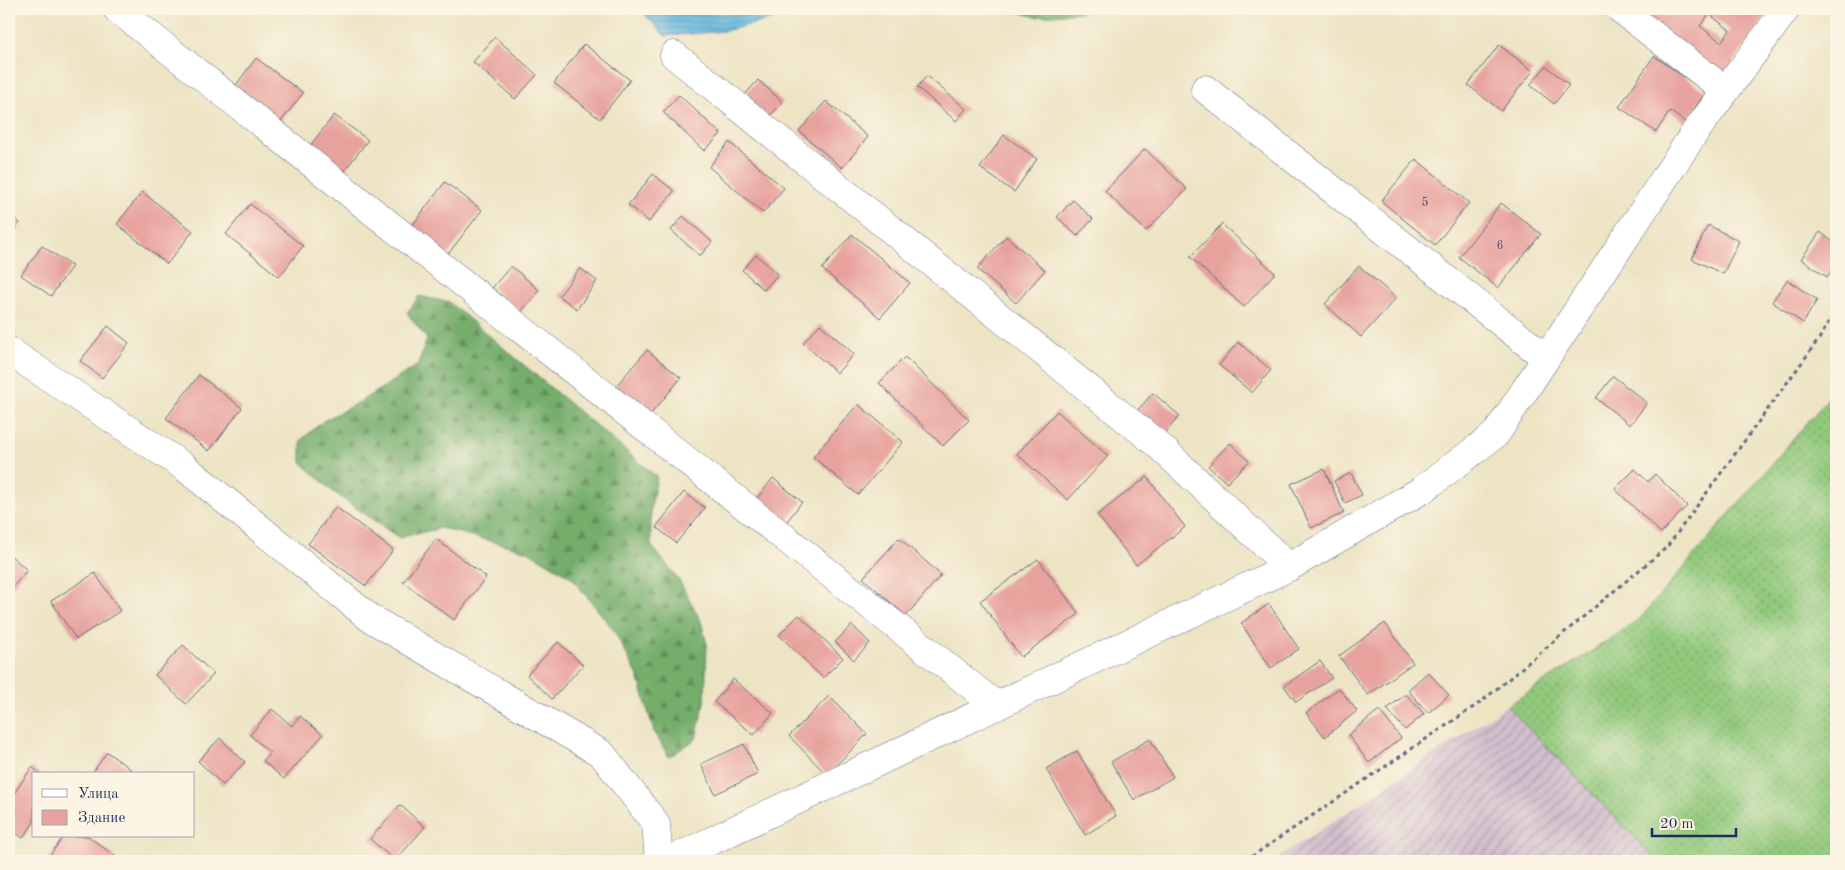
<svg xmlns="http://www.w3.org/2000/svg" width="1845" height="870" font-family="'Old Standard TT',serif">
	<defs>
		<pattern id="industrial-furrows" width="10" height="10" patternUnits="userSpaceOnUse" patternTransform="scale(1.25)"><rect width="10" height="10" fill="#d1bdcc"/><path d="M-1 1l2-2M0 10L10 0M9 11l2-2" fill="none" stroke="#a99aa9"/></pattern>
		<pattern id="grass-dots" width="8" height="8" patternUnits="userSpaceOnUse" patternTransform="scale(1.25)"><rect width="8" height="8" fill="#92c97b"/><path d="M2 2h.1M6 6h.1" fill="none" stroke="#76a468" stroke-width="1.8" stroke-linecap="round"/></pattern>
		<pattern id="forest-firs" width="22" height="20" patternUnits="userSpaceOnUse" patternTransform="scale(1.25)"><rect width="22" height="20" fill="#75ad6b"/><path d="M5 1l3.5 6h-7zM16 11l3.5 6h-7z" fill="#5f8d5b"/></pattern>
		<pattern id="water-rules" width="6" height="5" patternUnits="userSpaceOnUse" patternTransform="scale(1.25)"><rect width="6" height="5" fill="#60b5dc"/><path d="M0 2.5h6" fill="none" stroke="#4e94b6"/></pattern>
	</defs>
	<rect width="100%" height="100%" fill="#fcf5e5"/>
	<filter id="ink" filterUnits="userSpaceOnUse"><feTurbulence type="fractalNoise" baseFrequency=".02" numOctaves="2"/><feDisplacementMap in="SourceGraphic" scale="10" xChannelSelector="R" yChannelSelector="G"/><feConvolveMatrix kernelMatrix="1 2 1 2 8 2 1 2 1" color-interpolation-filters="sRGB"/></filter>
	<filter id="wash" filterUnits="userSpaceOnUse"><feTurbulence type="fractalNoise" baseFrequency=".0096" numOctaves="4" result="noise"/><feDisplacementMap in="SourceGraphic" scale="20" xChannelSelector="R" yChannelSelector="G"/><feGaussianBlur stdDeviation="1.12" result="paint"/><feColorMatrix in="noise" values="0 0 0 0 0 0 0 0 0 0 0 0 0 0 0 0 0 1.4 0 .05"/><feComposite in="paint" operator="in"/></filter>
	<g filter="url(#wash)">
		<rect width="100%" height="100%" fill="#ede4c4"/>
		<polygon fill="url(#industrial-furrows)" points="1507,706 1657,861 1274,861"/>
		<polygon fill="url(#grass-dots)" stroke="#567c6c" points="1836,389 1836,861 1657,861 1507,706 1638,621"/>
		<g fill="url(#forest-firs)" stroke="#486e64">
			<polygon points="1009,9 1107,9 1036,17"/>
			<polygon points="419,296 449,302 657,477 651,507 651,545 679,580 701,621 707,645 705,698 696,739 669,757 654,732 638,676 613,629 571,577 528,551 441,528 399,538 332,491 301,462 301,440 323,421 361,401 418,365 427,339 407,313"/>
		</g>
		<polygon fill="url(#water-rules)" stroke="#3e729d" points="640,9 814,9 725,31 665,36"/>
		<g id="blocks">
			<g fill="#e7a29d" fill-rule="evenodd">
				<path d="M1628,9h143l-49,70zM1709,14l21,16 -9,12 -21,-16z"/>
				<polygon points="495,37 537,75 515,99 473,62"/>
				<polygon points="584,44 630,80 600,119 554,83"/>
				<polygon points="1499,45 1533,71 1501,111 1468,85"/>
				<polygon points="1654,56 1706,92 1685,122 1670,111 1656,132 1619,107"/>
				<polygon points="256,58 303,93 276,128 230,93"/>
				<polygon points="1546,66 1569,85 1554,104 1530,85"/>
				<polygon points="927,76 966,109 956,121 917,87"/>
				<polygon points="758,80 783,102 767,119 742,98"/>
				<polygon points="679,95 721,134 704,151 663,112"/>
				<polygon points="826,101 868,137 842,168 799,131"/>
				<polygon points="334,115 368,140 339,178 305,152"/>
				<polygon points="1004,135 1037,159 1014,192 980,168"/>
				<polygon points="729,142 784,188 763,213 709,167"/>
				<polygon points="1145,149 1187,189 1146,231 1105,191"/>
				<polygon points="1416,159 1469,203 1435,245 1381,201"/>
				<polygon points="653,174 674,191 649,222 628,205"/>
				<polygon points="445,182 482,210 445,258 408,231"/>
				<polygon points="142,192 193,231 167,264 117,224"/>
				<polygon points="1073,200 1093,219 1077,236 1057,217"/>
				<polygon points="1501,203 1541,234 1498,288 1459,257"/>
				<polygon points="250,204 303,246 279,277 226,234"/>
				<polygon points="9,214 20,223 9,238"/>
				<polygon points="683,216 712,242 700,256 671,230"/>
				<polygon points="1222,224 1275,273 1244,307 1190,257"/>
				<polygon points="1708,225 1739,241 1723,274 1692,259"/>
				<polygon points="1820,232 1836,244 1836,265 1827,277 1801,259"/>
				<polygon points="852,234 910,283 880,318 822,269"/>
				<polygon points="1006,236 1045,270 1016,303 977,269"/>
				<polygon points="42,246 72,266 51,296 21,275"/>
				<polygon points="756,255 778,274 764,290 742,270"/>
				<polygon points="511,266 539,290 521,312 492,288"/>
				<polygon points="1359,266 1396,298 1361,337 1325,304"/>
				<polygon points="580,268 597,281 577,309 559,296"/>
				<polygon points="1787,280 1817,300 1803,323 1772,302"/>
				<polygon points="820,324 854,354 837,373 803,343"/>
				<polygon points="108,326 129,343 102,378 80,361"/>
				<polygon points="1238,342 1271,370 1252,393 1219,365"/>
				<polygon points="647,350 681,378 651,414 616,386"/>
				<polygon points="905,357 969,420 943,446 879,383"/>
				<polygon points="199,375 242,408 209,451 166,418"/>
				<polygon points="1613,376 1647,403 1630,425 1596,398"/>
				<polygon points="1153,393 1180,416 1163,435 1136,412"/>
				<polygon points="858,404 903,442 858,495 813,457"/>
				<polygon points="1057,411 1108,456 1068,500 1017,454"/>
				<polygon points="1230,443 1249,461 1227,483 1208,466"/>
				<polygon points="1324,469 1344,513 1311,528 1291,484"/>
				<polygon points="1635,469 1648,482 1655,474 1687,506 1661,533 1615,489"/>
				<polygon points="1351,473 1362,495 1345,503 1334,481"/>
				<polygon points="1147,477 1185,527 1136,565 1097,515"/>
				<polygon points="773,478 802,502 784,525 754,502"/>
				<polygon points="684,492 705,508 676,543 656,527"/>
				<polygon points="336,507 393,550 366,586 308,544"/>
				<polygon points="899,538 941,575 906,616 863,578"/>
				<polygon points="436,539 486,577 454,620 403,582"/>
				<polygon points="9,554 27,570 12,588 9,585"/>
				<polygon points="1038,559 1079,614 1021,657 980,601"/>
				<polygon points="95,573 120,611 76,639 51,601"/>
				<polygon points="1269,604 1299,649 1271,668 1241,623"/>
				<polygon points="799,615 843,658 823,678 779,635"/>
				<polygon points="1385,623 1413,663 1368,695 1339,656"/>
				<polygon points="852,625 870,643 854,660 835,642"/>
				<polygon points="558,642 583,665 552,699 527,675"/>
				<polygon points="183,645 214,674 186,704 155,675"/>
				<polygon points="1320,661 1332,678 1296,702 1284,686"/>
				<polygon points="1428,672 1449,695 1428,713 1408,690"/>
				<polygon points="733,679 773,713 754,735 714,702"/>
				<polygon points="1339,688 1357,711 1325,737 1306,713"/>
				<polygon points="1406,694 1424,714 1405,730 1387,709"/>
				<polygon points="829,696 867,734 827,775 789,736"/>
				<polygon points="272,709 292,726 300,716 323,735 284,779 263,761 270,753 250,735"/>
				<polygon points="1379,710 1401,738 1369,763 1348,735"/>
				<polygon points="220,738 245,762 223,785 198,761"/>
				<polygon points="1150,739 1173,777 1134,800 1111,762"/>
				<polygon points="744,744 758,774 715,794 701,764"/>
				<polygon points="1077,751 1116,816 1085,835 1046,769"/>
				<polygon points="107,752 137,774 96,774 93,772"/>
				<polygon points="32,767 41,774 34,774 34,822 23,838 9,828 9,801"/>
				<polygon points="400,805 425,827 395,861 370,839"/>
				<polygon points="64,836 88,836 116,857 113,861 52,861 48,858"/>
			</g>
		</g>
	</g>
	<g filter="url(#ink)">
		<use href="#blocks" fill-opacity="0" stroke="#646e82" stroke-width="1"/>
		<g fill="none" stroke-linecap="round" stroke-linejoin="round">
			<defs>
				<g id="minor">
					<polyline points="117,9 997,706"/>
					<polyline points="1620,9 1726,91"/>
					<polyline points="674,55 1156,443 1289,567"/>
					<polyline points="1205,89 1546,358"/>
					<polyline points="9,351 183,466 370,618 602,754 656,824 659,861"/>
					<polyline points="669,861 1289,567 1422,490 1496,434 1693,135 1786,9"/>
				</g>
			</defs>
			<use href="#minor" stroke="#646e82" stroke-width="29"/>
			<polyline stroke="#646e82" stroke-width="3" stroke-dasharray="4 4" stroke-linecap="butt" points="1245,861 1481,702 1667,547 1819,339 1836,309"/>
			<use href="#minor" stroke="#fff" stroke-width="28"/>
		</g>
	</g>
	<g text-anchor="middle" stroke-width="4" stroke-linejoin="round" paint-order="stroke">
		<g font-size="12" fill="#4e4c6e">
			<text x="1425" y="206">5</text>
			<text x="1500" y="249">6</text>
		</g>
	</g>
	<rect width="1845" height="870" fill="none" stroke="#fcf5e5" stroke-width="30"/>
	<rect x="32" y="772" width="162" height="65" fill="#fcf5e5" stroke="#a2a6af"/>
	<rect x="42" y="789" width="25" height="8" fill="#ffffff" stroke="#a2a6af"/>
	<text x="78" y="798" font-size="15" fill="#1b2f5e">Улица</text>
	<rect x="42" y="810" width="25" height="15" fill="#e7a29d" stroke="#a2a6af"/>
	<text x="78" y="822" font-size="15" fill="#1b2f5e">Здание</text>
	<path d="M1652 828v8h84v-8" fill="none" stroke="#1b2f5e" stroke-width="2.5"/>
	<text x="1660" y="828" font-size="15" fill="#1b2f5e" stroke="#fcf5e5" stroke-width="4" paint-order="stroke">20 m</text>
</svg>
